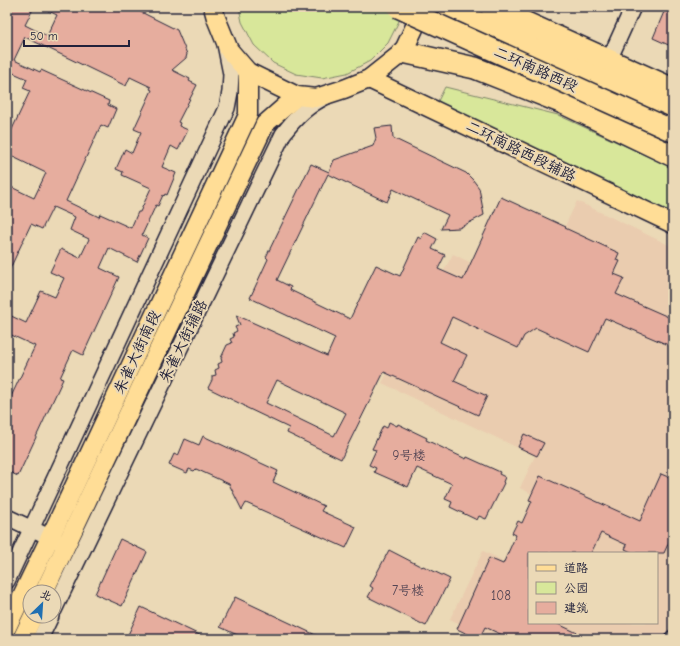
<svg xmlns="http://www.w3.org/2000/svg" width="680" height="646" font-family="'Comic Neue','LXGW WenKai TC',sans-serif">
	<rect width="100%" height="100%" fill="#ebd9b6"/>
	<filter id="ink" filterUnits="userSpaceOnUse"><feTurbulence type="fractalNoise" baseFrequency=".025" numOctaves="2"/><feDisplacementMap in="SourceGraphic" scale="8" xChannelSelector="R" yChannelSelector="G"/><feConvolveMatrix kernelMatrix="1 2 1 2 8 2 1 2 1" color-interpolation-filters="sRGB"/></filter>
	<g filter="url(#ink)">
		<g fill="#eaccaf">
			<polygon points="577,201 673,247 673,629 669,639 496,639 476,629 506,565 529,623 657,623 657,553 549,553 567,512 520,488 535,456 382,383 453,254 533,293"/>
			<polygon points="483,551 502,560 469,629 450,619"/>
		</g>
		<g fill="#d8e79a" stroke="#7d846a">
			<polygon points="239,7 402,7 400,19 388,43 370,61 347,73 322,78 296,74 273,63 254,45 242,22"/>
			<polygon points="445,87 558,115 673,168 673,214 499,134 438,101"/>
		</g>
		<g fill="#e6ad9e" stroke="#22223b" fill-rule="evenodd">
			<path d="M7,7h27l-9,18 22,11 10,-21 -17,-8h91l46,23 10,24 -1,4 -14,12 18,9 -1,2 8,4 -19,37 2,1 -1,3 9,4 -10,20 -7,-4 -9,21 14,6 -9,22 -2,-1 -1,2 -1,-1 -5,11 -2,-1 -14,30 6,3 -11,24 -28,-14 -9,20 19,9 -36,78 -10,-5 -13,28 3,1 -45,97 -11,-5v-66l28,-59 -28,-13v-19l19,9 15,-32 14,6 9,-19 -14,-6 11,-23 19,9 9,-19 -19,-9 5,-13 -22,-10 -11,22 -11,-5 -24,51v-90l27,13 12,-25 -39,-19v-14l23,-49 -7,-3 4,-9 -18,-8 -2,4zM25,37l101,49 4,-9 21,10 -1,2 2,1 -18,39 7,3 -9,21 -7,-4 -9,20 7,3 -1,3 29,13 -11,24h-2l-7,16 -31,-14 -1,3 -33,-16 35,-76 7,3 8,-19 -8,-4 1,-4 -68,-31 -1,2 -26,-12z"/>
			<polygon points="666,7 673,7 673,47 653,38"/>
			<path d="M392,126l1,12 73,35 7,7 6,8 5,27 -25,13 -18,1 7,-14 -55,-26 -6,13 -59,-28 -51,106 14,7 -1,3 60,29 26,-54 24,11 18,-39 3,2 3,-7 13,7 -5,10 13,6 -7,14 25,11 38,-83 65,30 -1,1 54,25 -3,7 4,1 -6,13 10,4 -8,16 57,25v28l-68,-29 -16,34 -53,-24 -12,8 -6,12 -66,-31 -12,25 27,13 -13,26 33,15 -9,19 -94,-43 -43,87 -54,-26 2,-5 -44,-21v-1l-37,-18 4,-8v-4l4,-1 -1,-5 4,-2 -1,-4 4,-2 -1,-4 6,-13 5,-2 -2,-4 4,-2 -1,-4 4,-2 -2,-4 5,-2 -4,-10 91,41 8,-18 -85,-40 18,-39 -2,-2 45,-93 18,8 5,-12 39,-14 3,-8 -2,-10zM277,380l69,33 -12,23 -68,-33z"/>
			<polygon points="389,422 397,426 398,424 427,438 426,440 466,459 467,457 500,472 499,474 505,477 503,482 504,483 486,519 479,516 477,520 450,507 452,502 445,499 452,484 417,468 408,487 374,472 376,468 369,465 376,450 372,449 383,426 387,428"/>
			<polygon points="524,434 544,443 537,456 518,447"/>
			<polygon points="203,436 278,471 273,482 324,506 321,511 356,527 346,548 246,503 242,510 229,484 196,469 194,471 189,469 187,473 169,465 174,454 178,456 185,439 199,445"/>
			<polygon points="661,474 673,479 673,533 664,553 633,553 625,549 627,545 601,533 591,553 529,553 529,623 556,623 590,639 511,639 485,627 479,639 478,639 457,629 489,558 503,564 516,535 512,533 518,521 522,523 532,501 529,500 540,476 640,521"/>
			<polygon points="120,539 147,552 122,606 95,594"/>
			<polygon points="389,550 422,567 423,566 450,579 426,626 368,597 373,588 370,586"/>
			<polygon points="235,597 324,639 246,639 220,627"/>
			<polygon points="141,607 208,639 126,639"/>
		</g>
		<g fill="none" stroke-linecap="round" stroke-linejoin="round">
			<defs>
				<g id="minor">
					<polyline points="609,60 633,7"/>
					<polyline points="7,517 60,542"/>
					<polyline points="7,581 227,108 230,92 231,74 225,44"/>
					<path d="M54,610l229,-476c13,-17 25,-29 44,-38"/>
					<polyline points="40,639 51,616"/>
					<polyline points="673,639 673,638"/>
				</g>
				<g id="major">
					<polyline points="213,7 216,18 229,50 248,72 297,96 316,98 344,89 369,79 403,52 424,7"/>
					<polyline points="369,79 673,224"/>
					<polyline points="44,592 265,124 297,96"/>
					<polyline points="7,627 57,523 248,115 248,72"/>
					<polyline points="22,639 33,616"/>
				</g>
				<g id="highway">
					<polyline points="445,7 673,111"/>
					<polyline points="491,7 673,89"/>
					<polyline points="403,52 475,68 563,103 673,156"/>
				</g>
			</defs>
			<use href="#minor" stroke="#22223b" stroke-width="18"/>
			<use href="#major" stroke="#22223b" stroke-width="21"/>
			<use href="#highway" stroke="#22223b" stroke-width="24"/>
			<use href="#minor" stroke="#ebd9b6" stroke-width="15"/>
			<use href="#major" stroke="#ffdd96" stroke-width="18"/>
			<use href="#highway" stroke="#ffdd96" stroke-width="21"/>
			<defs>
				<polyline id="highway-bridge" points="398,7 673,131"/>
			</defs>
			<use href="#highway-bridge" stroke="#22223b" stroke-width="24" stroke-linecap="butt"/>
			<use href="#highway-bridge" stroke="#ffdd96" stroke-width="21"/>
		</g>
	</g>
	<g text-anchor="middle" stroke-width="4" stroke-linejoin="round" paint-order="stroke">
		<g font-size="13" fill="#534554">
			<text x="409" y="460">9号楼</text>
			<text x="408" y="595">7号楼</text>
			<text x="501" y="600">108</text>
		</g>
		<g font-size="15" fill="#22223b" stroke="#ebd9b6">
			<text transform="translate(536 69) rotate(24)" y="5">二环南路西段</text>
			<text transform="translate(521 151) rotate(26)" y="5">二环南路西段辅路</text>
			<text transform="translate(183 341) rotate(-64)" y="5">朱雀大街辅路</text>
			<text transform="translate(137 352) rotate(-65)" y="5">朱雀大街南段</text>
		</g>
	</g>
	<rect width="680" height="646" fill="none" stroke="#ebd9b6" stroke-width="24"/>
	<rect x="12" y="12" width="656" height="622" fill="none" stroke="#22223b" stroke-width="1.5" filter="url(#ink)"/>
	<rect x="528" y="552" width="130" height="72" fill="#ebd9b6" stroke="#9b9085"/>
	<rect x="536" y="565" width="20" height="6" fill="#ffdd96" stroke="#9b9085"/>
	<text x="564" y="572" font-size="12" fill="#22223b">道路</text>
	<rect x="536" y="582" width="20" height="12" fill="#d8e79a" stroke="#9b9085"/>
	<text x="564" y="592" font-size="12" fill="#22223b">公园</text>
	<rect x="536" y="602" width="20" height="12" fill="#e6ad9e" stroke="#9b9085"/>
	<text x="564" y="612" font-size="12" fill="#22223b">建筑</text>
	<g transform="translate(42 604) rotate(25)"><circle r="19" fill="#ebd9b6" stroke="#9b9085"/>
	<path d="M0-3L7 15L0 10L-7 15Z" fill="#1f6fb2"/>
	<text y="-6" font-size="11" font-weight="bold" text-anchor="middle" fill="#22223b">北</text>
	</g>
	<path d="M24 40v6h105v-6" fill="none" stroke="#22223b" stroke-width="2"/>
	<text x="30" y="40" font-size="12" fill="#22223b" stroke="#ebd9b6" stroke-width="3" paint-order="stroke">50 m</text>
</svg>
